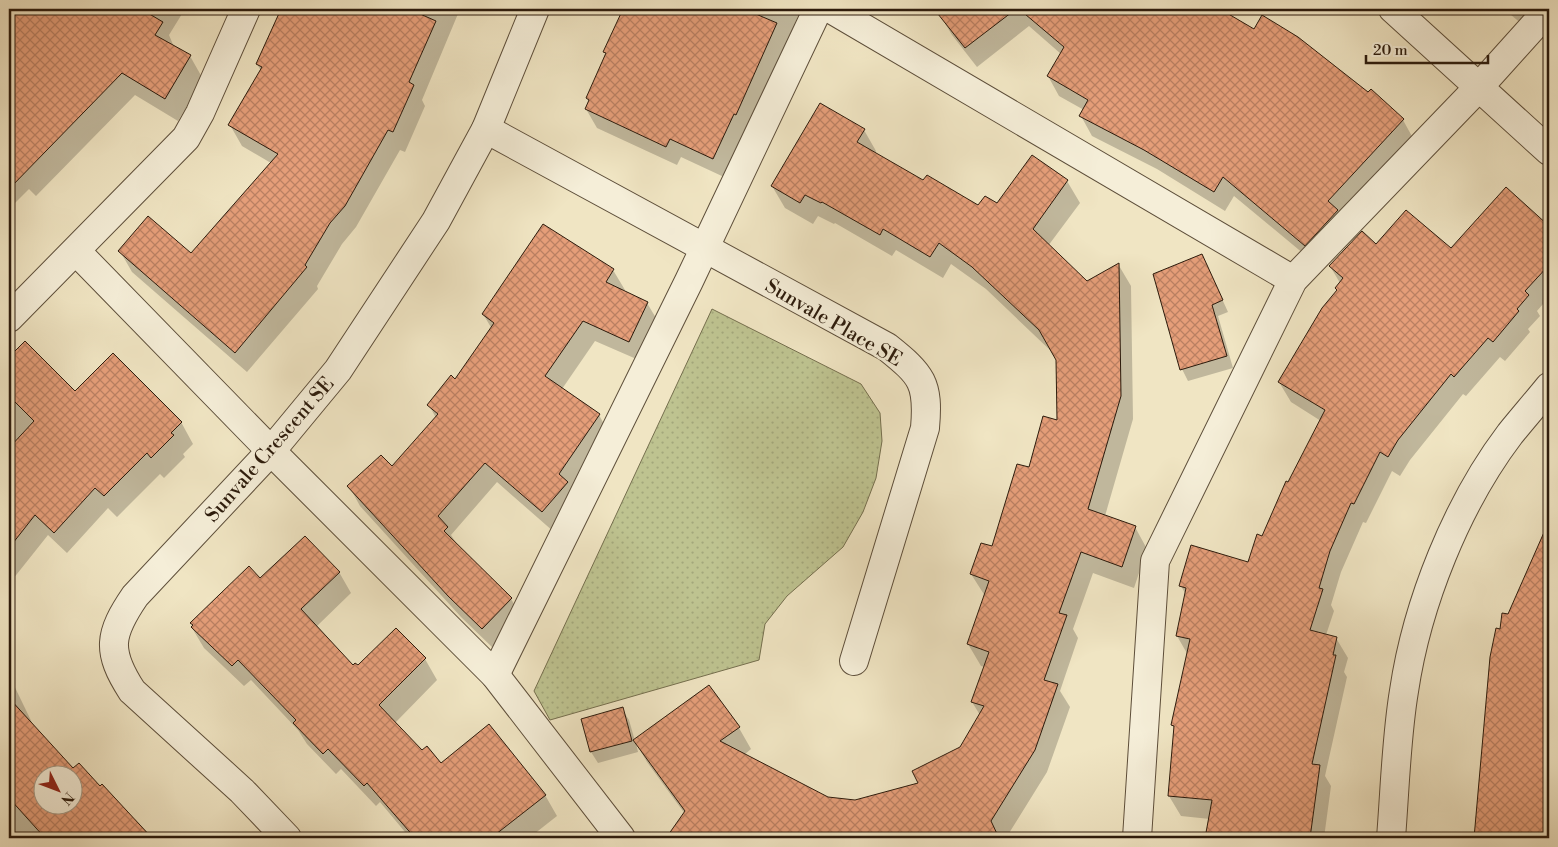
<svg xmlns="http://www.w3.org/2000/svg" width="1558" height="847" font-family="'Libre Bodoni',serif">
	<defs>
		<pattern id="park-dots" width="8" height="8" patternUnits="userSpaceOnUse" patternTransform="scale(1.25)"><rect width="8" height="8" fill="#bec390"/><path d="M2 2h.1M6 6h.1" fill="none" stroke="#a3a77b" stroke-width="1.8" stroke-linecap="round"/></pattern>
		<pattern id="building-cross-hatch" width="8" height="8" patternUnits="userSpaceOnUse" patternTransform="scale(1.25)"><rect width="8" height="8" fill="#e59e79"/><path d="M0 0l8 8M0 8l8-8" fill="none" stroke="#ba8062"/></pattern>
	</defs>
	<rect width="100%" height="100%" fill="#f0e5c3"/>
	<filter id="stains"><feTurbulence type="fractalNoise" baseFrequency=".004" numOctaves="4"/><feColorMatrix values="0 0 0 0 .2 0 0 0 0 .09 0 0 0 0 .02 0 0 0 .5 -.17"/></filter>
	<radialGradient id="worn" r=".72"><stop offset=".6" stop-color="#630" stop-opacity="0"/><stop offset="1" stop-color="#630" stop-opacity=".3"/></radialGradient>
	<polygon fill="url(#park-dots)" stroke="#756f4e" points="712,309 861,384 880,413 882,441 876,478 863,512 843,547 787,596 765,624 759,660 550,720 534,691"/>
	<g fill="#0003" fill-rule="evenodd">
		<polygon points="21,9 185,9 169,35 174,47 190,56 203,79 178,121 135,95 36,196 29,189 9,209 9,21"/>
		<polygon points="282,9 460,9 422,100 425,106 405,152 400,150 356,227 342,244 317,286 318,289 247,372 132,272 120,251 191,255 271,163 242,146 230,125 261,71 257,64"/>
		<polygon points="639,9 801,9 760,105 724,177 681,157 677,165 597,128 586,109 589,102 587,98 618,22"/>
		<polygon points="949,9 1122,9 1124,12 1126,9 1165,9 1183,20 1190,9 1215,9 1403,120 1414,140 1316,264 1234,196 1225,211 1157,169 1092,136 1081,116 1084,110 1059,96 1048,76 1061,54 1029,26 977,67 952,35 940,15"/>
		<polygon points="1504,9 1538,9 1523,25"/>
		<polygon points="864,130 876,151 875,154 924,182 979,207 997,205 1067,181 1080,203 1048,246 1087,282 1118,264 1131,286 1133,419 1105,516 1135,527 1147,549 1134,588 1093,573 1073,629 1078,638 1060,691 1070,707 1047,772 1006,838 667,838 685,814 647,762 636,743 638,752 598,763 591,752 622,709 629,720 635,741 739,728 751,749 744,755 827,799 855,802 920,784 961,748 980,715 972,702 985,667 981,666 968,644 985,596 971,574 993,548 1030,469 1059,422 1057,360 1052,352 986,289 951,264 943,278 896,250 892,256 835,223 834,224 818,216 813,224 785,208 772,186"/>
		<polygon points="1506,189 1549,228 1549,297 1537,311 1540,316 1528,329 1530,332 1505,361 1500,357 1466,396 1463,394 1410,460 1400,476 1392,471 1366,523 1363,522 1341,572 1331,605 1334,611 1326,635 1336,638 1348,658 1344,672 1347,677 1325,776 1331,786 1324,838 1207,838 1210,819 1181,816 1169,796 1175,730 1172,725 1188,655 1177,636 1186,595 1181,586 1249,564 1321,421 1291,402 1279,382 1338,291 1340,283 1330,266 1376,246 1451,250"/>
		<polygon points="1202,255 1228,312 1218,316 1233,368 1188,381 1182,369"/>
		<polygon points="613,270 625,290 624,292 647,303 659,323 641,361 595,341 562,389 599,415 610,435 554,532 497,482 451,535 458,546 511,599 523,619 494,649 461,617 360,506 349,486 392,468 436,418 429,405 456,380 492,329 483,314"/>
		<polygon points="25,343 75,393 181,422 193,444 183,454 185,457 164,478 160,474 117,517 108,508 67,553 48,535 9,584 9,359"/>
		<polygon points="1549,537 1549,838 1475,838 1491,657 1501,630"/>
		<polygon points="339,572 351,593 316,627 353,667 358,667 396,630 425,659 437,680 395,723 422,752 441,765 545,795 557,816 529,838 410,838 380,802 376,806 341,769 336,774 307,744 298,730 251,680 244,686 204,648 192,628 260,579"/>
		<polygon points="9,675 37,733 9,749"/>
		<path d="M44,738l29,32 61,50 1,-1 18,19h-144v-68zM42,774h30v30h-30z"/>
	</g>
	<g fill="url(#building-cross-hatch)" stroke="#2c1b0c" fill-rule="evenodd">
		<polygon points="19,9 141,9 163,22 155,35 191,55 165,99 122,73 9,189 9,19"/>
		<polygon points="281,9 409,9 436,21 409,82 414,85 393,132 388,130 345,206 330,223 305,265 307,267 235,353 118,251 148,216 191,253 278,154 228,125 262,67 256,64"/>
		<polygon points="623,9 744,9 777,23 736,115 734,114 713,159 670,139 666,147 585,109 589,100 586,98 606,53 603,52"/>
		<polygon points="934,9 1016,9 965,48"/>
		<polygon points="1019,9 1220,9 1254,29 1262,15 1298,37 1368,92 1371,89 1404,119 1328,201 1338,210 1305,246 1223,177 1214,192 1144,150 1079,116 1088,100 1047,76 1064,47"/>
		<polygon points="820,103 865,129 857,142 923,180 927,175 978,205 985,196 997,203 1032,155 1068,180 1033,229 1087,281 1119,263 1121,396 1088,509 1136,526 1122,567 1081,552 1059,613 1067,615 1044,680 1058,684 1035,750 991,821 999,838 666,838 685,811 633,740 709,685 740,727 720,741 828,797 855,800 918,783 912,771 960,747 984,706 971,702 989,652 967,644 989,581 970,574 981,543 992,546 1017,464 1029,467 1043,416 1057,420 1056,360 1039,330 972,267 939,243 930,257 883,229 880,235 822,202 821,203 805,195 800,203 771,186"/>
		<polygon points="1506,187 1549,226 1549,265 1525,291 1529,295 1517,309 1519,311 1493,342 1488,338 1454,377 1451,374 1398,440 1388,457 1380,452 1354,504 1351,503 1330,551 1319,588 1323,589 1310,630 1337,637 1333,655 1336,655 1312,764 1320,765 1310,838 1205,838 1212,800 1168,796 1174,726 1171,725 1190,639 1176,636 1186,588 1179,586 1191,545 1248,562 1257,534 1262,536 1286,481 1288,482 1325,410 1278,382 1322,308 1337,290 1335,288 1343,278 1329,266 1362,231 1376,244 1406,210 1451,248"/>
		<polygon points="543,224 614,269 606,282 648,302 629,342 583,321 545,376 600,414 559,474 568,482 542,512 485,463 438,516 448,527 444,531 512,598 482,629 448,596 347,486 381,455 392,466 438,414 427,405 451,375 455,379 494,323 482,314"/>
		<polygon points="1202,254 1223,300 1212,305 1227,356 1180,370 1153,274"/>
		<polygon points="25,341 75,391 113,353 182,422 171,433 174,435 151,458 147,453 104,496 95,488 54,533 35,515 9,548 9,448 34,421 9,396 9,357"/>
		<polygon points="1549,521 1549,838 1474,838 1490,657 1496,628 1500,629 1502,613 1508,614"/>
		<polygon points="305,536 340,572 301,609 353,665 355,663 358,665 396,628 426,658 379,705 422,750 427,746 441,763 489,724 546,795 491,838 415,838 367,783 364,786 328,749 323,754 293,723 296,720 238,660 232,666 191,627 193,625 190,623 249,566 260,578"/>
		<path d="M9,698l64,70 6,-5 21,23 2,-2 50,54h-107l-36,-40zM42,774h30v30h-30z"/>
		<polygon points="623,707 632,741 590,752 581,719"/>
	</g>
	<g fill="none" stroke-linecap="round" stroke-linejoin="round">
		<defs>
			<g id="minor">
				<polyline points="831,9 1293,280"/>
				<polyline points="1393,9 1549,151"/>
				<path d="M486,129l401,218c35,28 42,36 38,81l-71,233"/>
				<polyline points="76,251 271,451 495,675 621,838"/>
				<polyline points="9,318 186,138 200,113 246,9"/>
				<polyline points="495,675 689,281 818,9"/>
				<path d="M287,838l-45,-47 -110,-100c-26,-40 -23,-57 3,-95l136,-145 67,-81 98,-149 50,-92 49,-120"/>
				<polyline points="1137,838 1155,561 1293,280 1478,88 1549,9"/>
				<path d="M1391,838c4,-49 5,-99 13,-147 13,-88 53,-187 106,-257 13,-16 26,-31 39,-47"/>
			</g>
		</defs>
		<use href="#minor" stroke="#5d4e3a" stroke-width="30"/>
		<use href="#minor" stroke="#f5eed8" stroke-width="28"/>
	</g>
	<g text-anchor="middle" stroke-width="5" stroke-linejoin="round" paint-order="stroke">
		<g font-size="20" fill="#2c1b0c" stroke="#f5eed8">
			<text transform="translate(834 322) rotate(30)" y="7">Sunvale Place SE</text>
			<text transform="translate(269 449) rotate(-49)" y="7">Sunvale Crescent SE</text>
		</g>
	</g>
	<rect width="1558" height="847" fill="none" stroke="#f0e5c3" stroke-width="30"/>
	<rect x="10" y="10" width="1538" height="827" fill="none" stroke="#2c1b0c" stroke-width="2.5"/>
	<rect x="15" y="15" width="1528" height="817" fill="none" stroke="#2c1b0c"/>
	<g transform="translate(58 790) rotate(132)"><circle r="24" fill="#f5eed8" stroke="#a59a86"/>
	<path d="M0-4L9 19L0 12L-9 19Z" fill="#8f2418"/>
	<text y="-8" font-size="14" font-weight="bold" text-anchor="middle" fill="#2c1b0c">N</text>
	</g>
	<path d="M1366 55v8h122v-8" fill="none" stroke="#2c1b0c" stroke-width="2.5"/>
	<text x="1373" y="55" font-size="15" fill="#2c1b0c" stroke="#f5eed8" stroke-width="4" paint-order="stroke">20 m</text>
	<rect width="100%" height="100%" filter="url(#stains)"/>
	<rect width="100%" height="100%" fill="url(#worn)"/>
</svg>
